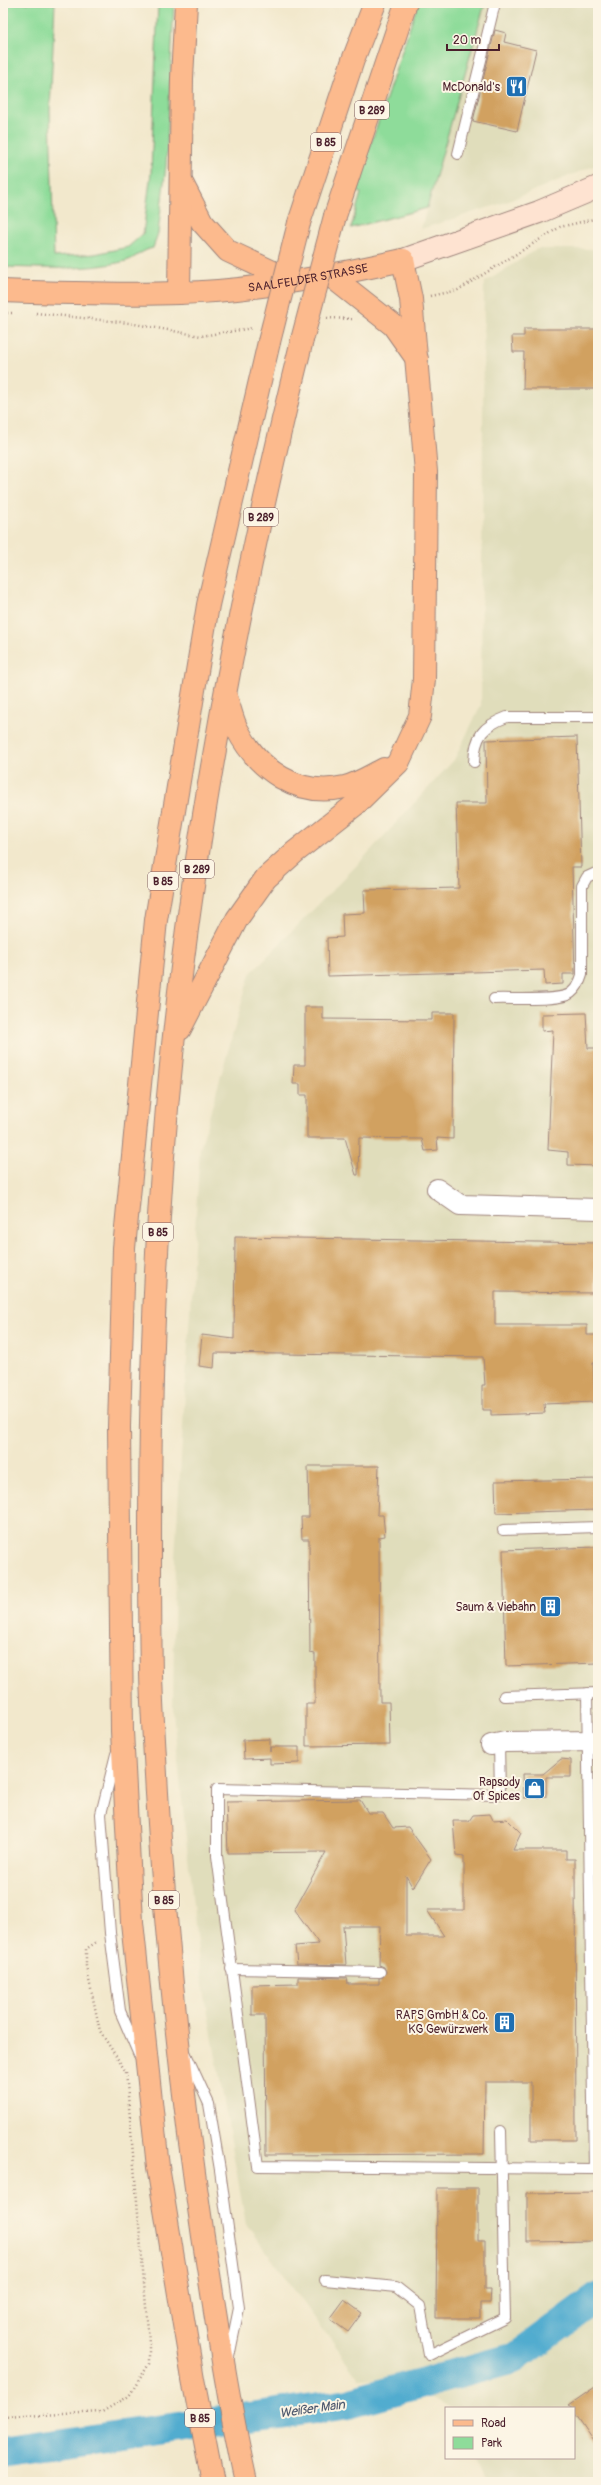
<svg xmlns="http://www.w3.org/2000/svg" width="601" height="2485" font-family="Pangolin,sans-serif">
	<rect width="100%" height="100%" fill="#fcf5e5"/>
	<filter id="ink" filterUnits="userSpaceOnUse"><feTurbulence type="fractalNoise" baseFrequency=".025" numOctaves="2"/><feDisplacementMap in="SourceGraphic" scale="8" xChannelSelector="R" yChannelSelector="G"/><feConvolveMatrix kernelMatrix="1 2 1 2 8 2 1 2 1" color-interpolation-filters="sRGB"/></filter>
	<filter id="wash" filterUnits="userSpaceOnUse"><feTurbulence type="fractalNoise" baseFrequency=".012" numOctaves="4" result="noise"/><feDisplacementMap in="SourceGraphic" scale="16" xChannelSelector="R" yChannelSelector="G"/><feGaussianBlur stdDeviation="0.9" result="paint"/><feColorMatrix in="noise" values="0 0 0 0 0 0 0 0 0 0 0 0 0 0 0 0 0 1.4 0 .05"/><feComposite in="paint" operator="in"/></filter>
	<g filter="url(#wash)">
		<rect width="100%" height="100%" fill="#f2e8cc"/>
		<g fill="#e0ddbb">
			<polygon points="485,3 598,3 598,164 506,202 421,229"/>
			<polygon points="537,249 598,249 598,2482 486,2482 476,2458 574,2458 574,2408 448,2408 398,2379 360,2380 246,2224 199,1963 173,1712 175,1556 200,1149 250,974 359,863 454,760 481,705 484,283"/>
		</g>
		<g fill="#8edc9a" stroke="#6c7e62">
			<path d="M3,3h52l-5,107 4,147 41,-3 33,-7 15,-13 8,-61 7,-170h16l-8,163 -8,67 -5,15c-11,2 -17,10 -27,13 -39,10 -83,7 -123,6z"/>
			<polygon points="418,3 485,3 427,208 351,228 361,193 355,191"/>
		</g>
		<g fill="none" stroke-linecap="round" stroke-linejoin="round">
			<polyline stroke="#51accf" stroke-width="31" points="3,2452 346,2404 515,2358 598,2297"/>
		</g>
		<g id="blocks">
			<g fill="#d1a161">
				<polygon points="495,30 506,33 504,42 536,50 517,131 473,121"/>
				<polygon points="524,329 598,329 598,389 523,389 524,352 513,352 512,336 524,336"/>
				<polygon points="577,737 581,867 572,867 575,974 563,974 563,984 545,985 544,970 328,976 327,938 343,937 342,914 365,913 364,890 459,888 456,803 487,803 486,740"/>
				<polygon points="305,1007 323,1007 323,1019 432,1020 432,1013 454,1013 453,1139 437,1138 438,1150 425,1151 422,1139 359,1138 358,1175 356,1175 345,1138 307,1138 307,1095 300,1095 300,1084 293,1084 294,1065 305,1065"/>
				<polygon points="586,1013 588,1048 598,1048 598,1166 568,1165 568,1152 548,1150 553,1030 542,1031 542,1014"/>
				<polygon points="235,1237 598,1243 598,1293 495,1292 495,1325 587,1325 587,1335 598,1335 598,1363 593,1363 595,1402 544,1404 545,1413 491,1415 491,1410 482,1410 482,1385 485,1385 483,1357 215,1353 214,1368 199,1366 202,1335 234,1339"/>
				<polygon points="308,1466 379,1466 377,1515 383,1515 385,1536 379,1537 380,1702 389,1702 390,1745 306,1746 306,1704 315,1704 315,1654 310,1653 309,1539 302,1539 301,1517 309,1517"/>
				<polygon points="598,1479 598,1510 496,1513 495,1481"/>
				<polygon points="598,1547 598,1663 506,1666 503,1550"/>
				<polygon points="270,1739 270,1752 270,1747 299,1747 299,1763 270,1764 270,1758 244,1759 243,1740"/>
				<polygon points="561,1759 571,1760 571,1777 546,1777 546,1797 524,1798 523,1774 543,1774"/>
				<polygon points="360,1800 368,1813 383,1813 393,1828 408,1827 431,1859 413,1888 406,1876 406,1936 444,1936 427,1910 464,1910 464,1856 456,1855 453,1821 469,1821 473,1815 490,1814 493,1820 507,1819 521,1833 513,1850 566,1850 566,1859 575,1859 576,2140 531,2140 531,2082 485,2082 484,2154 266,2155 265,2015 252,2015 252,1985 298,1984 298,1977 347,1978 348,1984 379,1984 379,1978 383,1977 386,1972 384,1967 379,1965 380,1926 343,1926 346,1965 297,1964 295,1946 319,1944 294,1910 326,1852 228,1853 226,1802"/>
				<polygon points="437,2188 478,2188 478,2241 485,2241 485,2289 491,2289 490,2303 480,2303 480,2318 436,2318"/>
				<polygon points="598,2192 598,2241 527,2242 527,2193"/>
				<polygon points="344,2300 362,2313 348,2332 330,2319"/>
				<polygon points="598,2385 598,2447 574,2412 574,2408 569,2405"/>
			</g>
		</g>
	</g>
	<g filter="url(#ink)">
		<use href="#blocks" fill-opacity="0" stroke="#9e847c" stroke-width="1"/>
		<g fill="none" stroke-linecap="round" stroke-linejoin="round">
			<defs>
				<g id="lane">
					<polyline points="458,154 495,3"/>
					<path d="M474,762c1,-26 9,-36 33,-45h91"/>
					<path d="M494,999c16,-1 66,3 77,-6 6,-5 9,-11 11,-18v-89l5,-9 11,-5"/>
					<polyline points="503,1530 598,1527"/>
					<polyline points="504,1696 598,1693"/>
					<polyline points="499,1743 500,1795 217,1789 217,1856 258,2166 594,2169 587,1693"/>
					<polyline points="116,1754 101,1814 110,1933 120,2011 139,2055"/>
					<polyline points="231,1969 380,1972"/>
					<polyline points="186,2054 209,2104 220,2170 239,2308 229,2357"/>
					<polyline points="325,2280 396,2287 420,2306 429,2355 505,2318 501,2131"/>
				</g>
				<g id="street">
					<polyline points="437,1189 460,1205 598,1209"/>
					<polyline points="491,1745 505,1742 598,1741"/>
				</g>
				<polyline id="secondary" points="403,260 539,212 598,187"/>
				<g id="primary">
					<path id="s1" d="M3,291c58,2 117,4 176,2 75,-2 151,-17 224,-33"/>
				</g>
				<g id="highway">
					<polyline points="183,185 202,222 228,251 292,281"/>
					<polyline points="335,216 406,3"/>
					<polyline points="299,223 353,60 375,3"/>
					<polyline points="331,276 393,325 417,359"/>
					<polyline points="179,293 182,78 186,3"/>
					<path d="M226,697c4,11 6,22 11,32 21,41 61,69 108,58 13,-3 27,-12 39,-18"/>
					<polyline points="180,1029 237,919 266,878 295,852 356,804 398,763 420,716 424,679 426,472 411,299 403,260"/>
					<polyline points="213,2482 193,2379 158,2167 132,1922 122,1731 119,1427 124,1248 156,920 208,605 269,342"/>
					<path d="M246,2482c-18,-81 -30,-164 -43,-246 -22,-147 -37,-294 -46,-443 -2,-39 -5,-79 -6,-119 -1,-47 -1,-94 -1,-141 0,-163 6,-326 23,-488 25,-238 72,-473 129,-705"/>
				</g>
			</defs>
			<use href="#lane" stroke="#9e847c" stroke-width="12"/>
			<use href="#street" stroke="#9e847c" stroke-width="22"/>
			<use href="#secondary" stroke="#9e847c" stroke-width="24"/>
			<use href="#primary" stroke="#9e847c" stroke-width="24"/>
			<use href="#highway" stroke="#9e847c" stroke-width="24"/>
			<g stroke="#9e847c" stroke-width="2.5" stroke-dasharray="1 3" stroke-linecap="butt">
				<polyline points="430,296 458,290 560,227 598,218"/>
				<polyline points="3,313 13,313"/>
				<polyline points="36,313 129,323 201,336 253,328"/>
				<polyline points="327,318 354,319"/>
				<polyline points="3,2417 102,2412 129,2396 149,2364 149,2342 126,2072 100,2031 86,1966 86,1949 98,1941"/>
			</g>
			<use href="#lane" stroke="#fff" stroke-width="10"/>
			<use href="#street" stroke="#fff" stroke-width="20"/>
			<use href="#secondary" stroke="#fee3d1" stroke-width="22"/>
			<use href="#primary" stroke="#fcba8d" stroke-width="22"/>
			<use href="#highway" stroke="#fcba8d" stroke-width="22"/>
			<defs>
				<g id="highway-bridge">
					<polyline points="302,340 335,216"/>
					<polyline points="269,342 299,223"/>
				</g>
			</defs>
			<use href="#highway-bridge" stroke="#9e847c" stroke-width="24" stroke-linecap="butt"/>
			<use href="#highway-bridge" stroke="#fcba8d" stroke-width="22"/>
		</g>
	</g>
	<defs>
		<symbol id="restaurant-square" viewBox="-11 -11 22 22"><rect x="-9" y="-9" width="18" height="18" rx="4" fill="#1f6fb2" stroke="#fcf5e5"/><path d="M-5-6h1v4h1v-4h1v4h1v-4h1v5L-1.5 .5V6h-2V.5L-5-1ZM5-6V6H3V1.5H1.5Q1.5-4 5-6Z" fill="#fff"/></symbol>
		<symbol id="building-square" viewBox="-11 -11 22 22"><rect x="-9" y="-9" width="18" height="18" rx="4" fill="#1f6fb2" stroke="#fcf5e5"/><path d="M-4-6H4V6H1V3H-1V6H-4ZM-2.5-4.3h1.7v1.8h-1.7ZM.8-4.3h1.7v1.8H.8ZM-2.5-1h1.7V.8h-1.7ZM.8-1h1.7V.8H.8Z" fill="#fff"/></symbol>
		<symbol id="shop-square" viewBox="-11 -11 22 22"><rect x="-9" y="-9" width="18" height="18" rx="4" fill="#1f6fb2" stroke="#fcf5e5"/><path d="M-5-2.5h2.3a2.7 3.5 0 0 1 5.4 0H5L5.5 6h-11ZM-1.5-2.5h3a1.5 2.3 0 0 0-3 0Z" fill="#fff"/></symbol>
	</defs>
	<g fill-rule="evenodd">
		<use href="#restaurant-square" x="504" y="74" width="25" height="25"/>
		<use href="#building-square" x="538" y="1594" width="25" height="25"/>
		<use href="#shop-square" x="522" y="1776" width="25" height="25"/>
		<use href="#building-square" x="492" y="2010" width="25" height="25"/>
	</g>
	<g text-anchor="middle" stroke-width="4" stroke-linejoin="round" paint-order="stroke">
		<g fill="#fcf5e5" stroke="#7f5f63" stroke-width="1">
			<rect x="355" y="101" width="34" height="18" rx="3"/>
			<rect x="311" y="133" width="30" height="18" rx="3"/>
			<rect x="244" y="508" width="34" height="18" rx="3"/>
			<rect x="180" y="860" width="34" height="18" rx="3"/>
			<rect x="148" y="872" width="30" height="18" rx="3"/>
			<rect x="143" y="1223" width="30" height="18" rx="3"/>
			<rect x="149" y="1891" width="30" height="18" rx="3"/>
			<rect x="185" y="2409" width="30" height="18" rx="3"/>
		</g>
		<g font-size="11" font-weight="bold" fill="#4a1f2b">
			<text x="372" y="114">B 289</text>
			<text x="326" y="146">B 85</text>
			<text x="261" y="521">B 289</text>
			<text x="197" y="873">B 289</text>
			<text x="163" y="885">B 85</text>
			<text x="158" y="1236">B 85</text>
			<text x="164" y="1904">B 85</text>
			<text x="200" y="2422">B 85</text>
		</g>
		<g font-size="12" fill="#4a1f2b" stroke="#fcf5e5" text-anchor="end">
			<text x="500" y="91">McDonald's</text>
			<text x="536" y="1611">Saum &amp; Viebahn</text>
			<text x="520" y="1786">Rapsody<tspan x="520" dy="14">Of Spices</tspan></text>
			<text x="488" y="2019">RAPS GmbH &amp; Co.<tspan x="488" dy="14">KG Gewürzwerk</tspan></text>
		</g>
		<g font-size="12" fill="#4a1f2b" stroke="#fcf5e5">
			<text dy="4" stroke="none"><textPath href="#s1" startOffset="306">SAALFELDER STRASSE</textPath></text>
		</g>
		<g font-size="13" font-style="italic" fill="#4d576d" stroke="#fcf5e5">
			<text transform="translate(312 2408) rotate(-8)" y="5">Weißer Main</text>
		</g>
	</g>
	<rect width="601" height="2485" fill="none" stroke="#fcf5e5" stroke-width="16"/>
	<rect x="445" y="2407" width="130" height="52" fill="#fcf5e5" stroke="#b59f9b"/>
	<rect x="453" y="2420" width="20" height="6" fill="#fcba8d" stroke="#b59f9b"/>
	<text x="481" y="2427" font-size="12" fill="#4a1f2b">Road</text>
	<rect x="453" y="2437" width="20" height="12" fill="#8edc9a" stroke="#b59f9b"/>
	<text x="481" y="2447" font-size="12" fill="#4a1f2b">Park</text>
	<path d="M447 44v6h52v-6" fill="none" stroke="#4a1f2b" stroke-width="2"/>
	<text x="453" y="44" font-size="12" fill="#4a1f2b" stroke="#fcf5e5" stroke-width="3" paint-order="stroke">20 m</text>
</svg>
